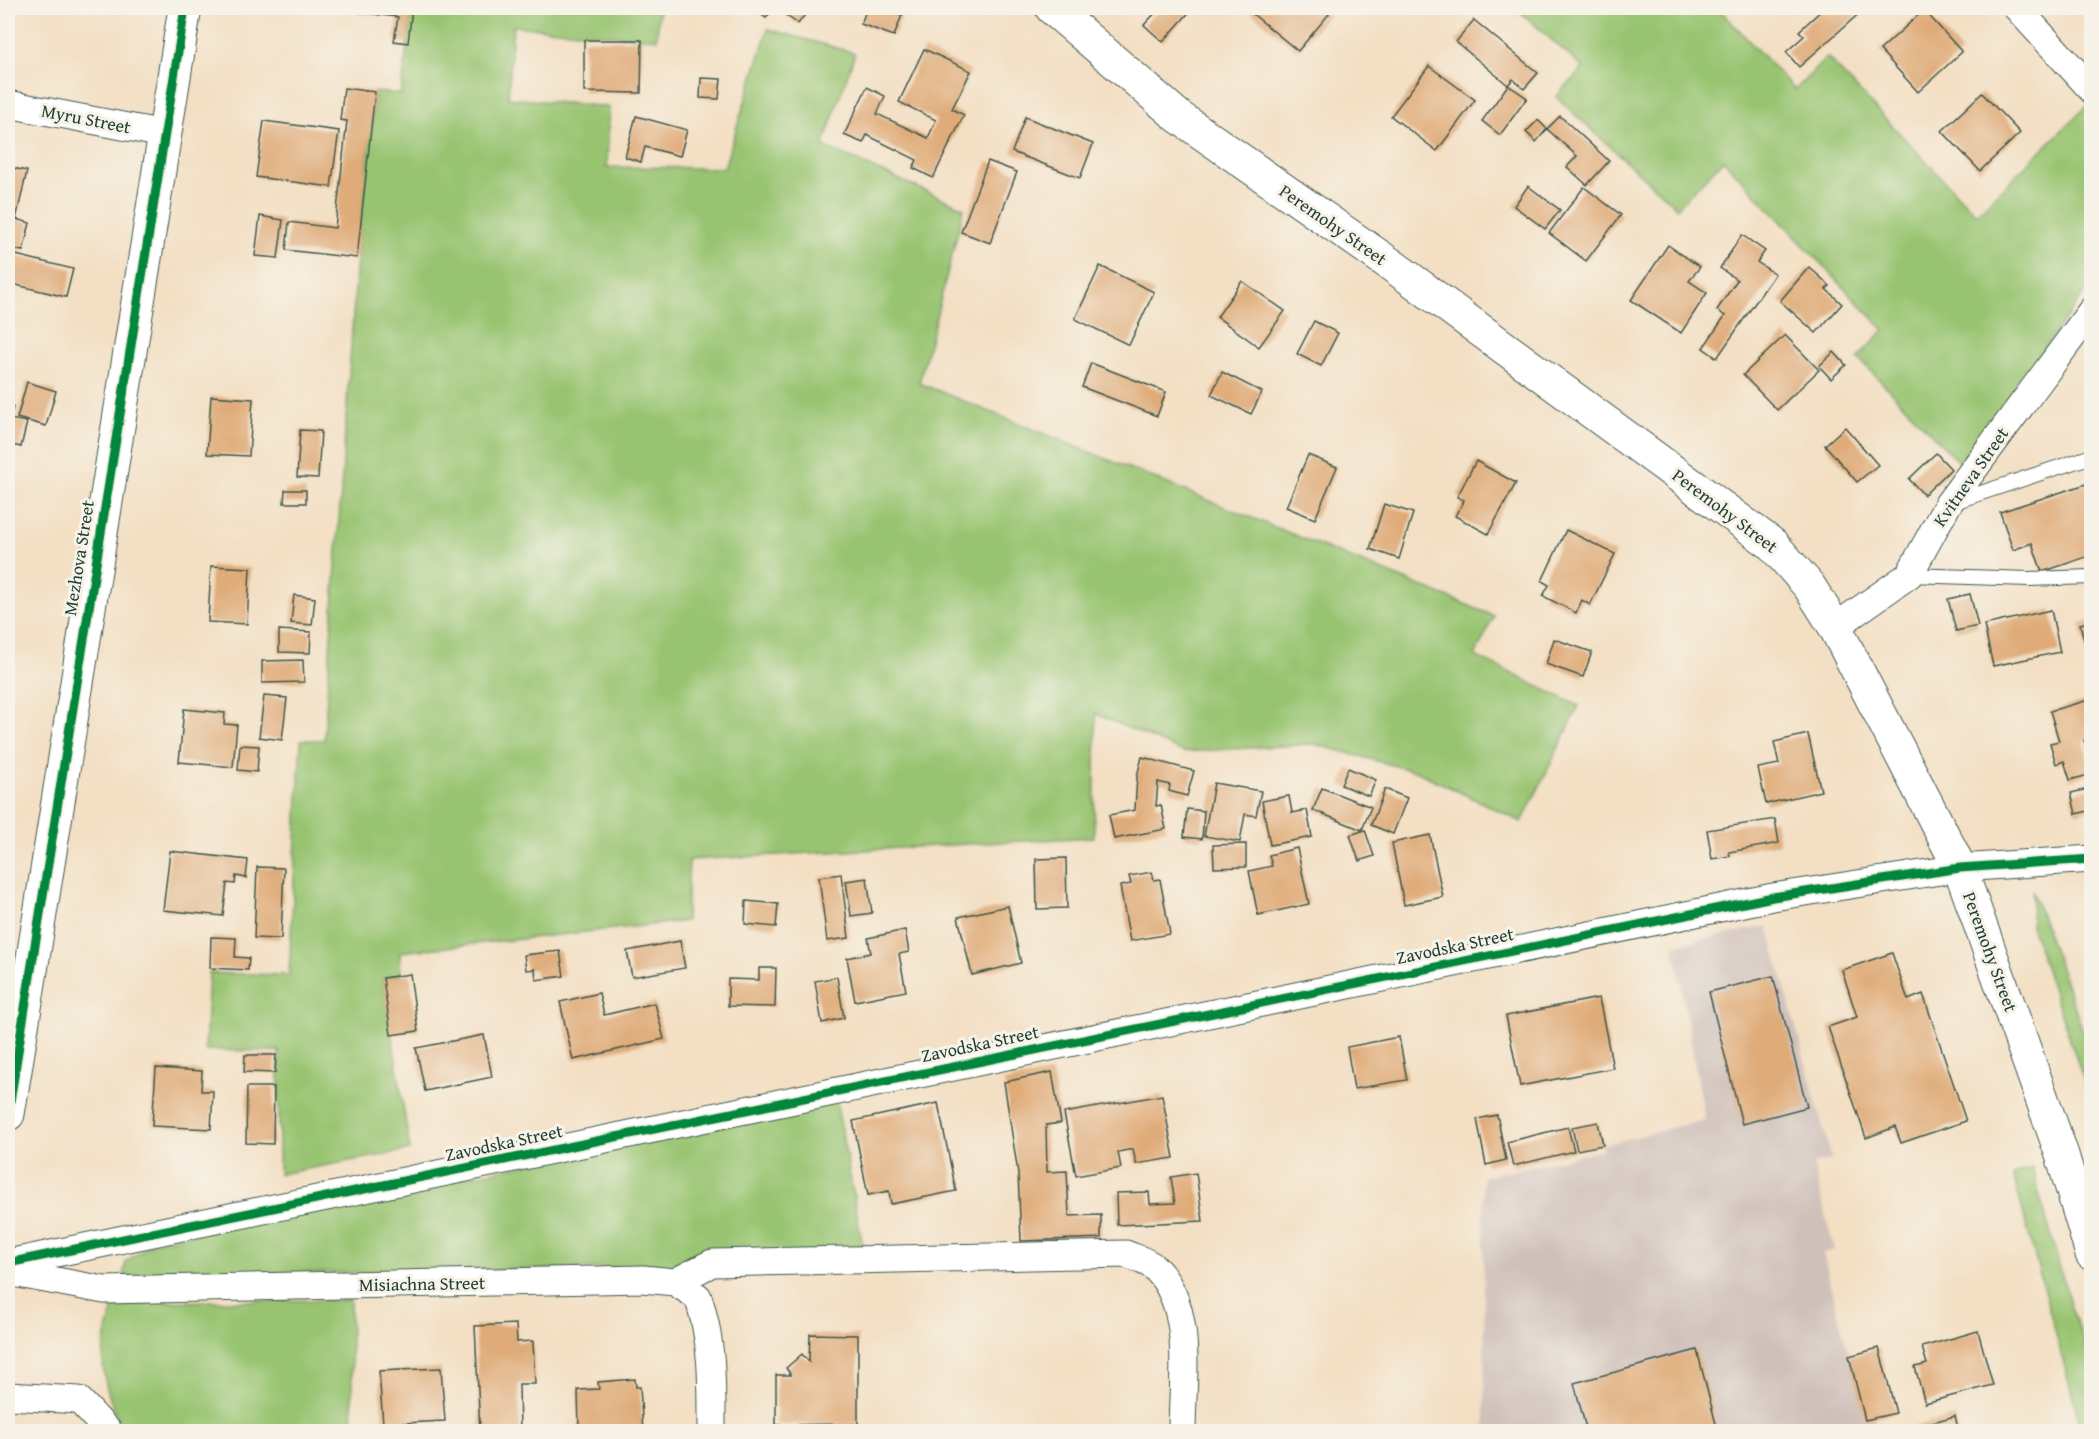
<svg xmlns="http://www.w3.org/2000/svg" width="2099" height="1439" font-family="'Gentium Book Plus',serif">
	<rect width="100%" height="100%" fill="#f7f3e8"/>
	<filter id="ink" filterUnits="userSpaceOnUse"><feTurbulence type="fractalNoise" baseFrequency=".0167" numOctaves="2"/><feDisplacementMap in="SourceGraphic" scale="12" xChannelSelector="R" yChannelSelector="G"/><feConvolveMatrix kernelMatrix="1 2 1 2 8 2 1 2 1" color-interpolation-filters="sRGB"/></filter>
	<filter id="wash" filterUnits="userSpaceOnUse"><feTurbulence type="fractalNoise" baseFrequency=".008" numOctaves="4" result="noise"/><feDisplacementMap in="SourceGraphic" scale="24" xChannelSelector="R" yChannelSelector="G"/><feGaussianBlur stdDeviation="1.35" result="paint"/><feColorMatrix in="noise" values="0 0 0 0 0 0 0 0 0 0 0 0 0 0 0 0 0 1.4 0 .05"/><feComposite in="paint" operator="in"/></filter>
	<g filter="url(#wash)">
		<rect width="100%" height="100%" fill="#f3dfc3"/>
		<polygon fill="#cfc0ba" points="1768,926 1832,1159 1813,1164 1834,1250 1823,1253 1865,1420 1874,1417 1878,1431 1485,1431 1483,1177 1603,1150 1602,1145 1705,1120 1674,945"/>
		<g fill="#98c471" stroke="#5c8052" stroke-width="1.5">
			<polygon points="412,8 659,8 657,39 513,26 508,98 609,107 607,167 724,168 768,29 855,53 823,146 964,208 919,383 1494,616 1475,656 1579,706 1522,822 1418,772 1314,744 1183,752 1096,714 1094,837 689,860 686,921 400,952 401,975 383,978 410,1150 279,1174 279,1051 205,1050 209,973 289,975 301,740 324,740 357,258 375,92 401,94"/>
			<polygon points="1516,8 1718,8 1795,90 1827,57 1976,214 2086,107 2092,112 2091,284 1960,463 1858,358 1884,330 1723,160 1677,208 1556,97 1583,68"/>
			<polygon points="2032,890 2091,1053 2091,1101 2031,926"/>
			<polygon points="836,1100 863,1247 678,1267 123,1276 126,1262 154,1242"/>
			<polygon points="2032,1168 2071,1307 2091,1361 2091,1431 2082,1431 2013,1175"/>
			<path d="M350,1300l3,131h-230c-23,-52 -27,-75 -7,-129z"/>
		</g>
		<g id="blocks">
			<g fill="#dfab78">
				<polygon points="358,8 412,8 408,43 394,41 398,17 357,12"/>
				<polygon points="752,8 774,8 766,18"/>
				<polygon points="776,8 810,8 798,24"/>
				<polygon points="867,8 880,8 902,15 894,36 861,24"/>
				<polygon points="1160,8 1193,8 1163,42 1144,25"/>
				<polygon points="1252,8 1321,8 1329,14 1298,51 1249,11"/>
				<polygon points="1824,8 1861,8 1863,10 1799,67 1786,52 1804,36 1799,31"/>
				<polygon points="1924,10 1962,52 1918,92 1880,50"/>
				<polygon points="1474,20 1538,73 1524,89 1513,79 1508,85 1456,42"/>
				<polygon points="584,40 642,40 641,93 584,92"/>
				<polygon points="924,49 971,71 952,109 964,115 933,178 913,168 917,160 867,135 863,143 844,135 867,87 885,96 877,114 928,138 936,120 899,102"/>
				<polygon points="1429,66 1475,100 1437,151 1391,116"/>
				<polygon points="701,78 721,79 719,99 700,98"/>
				<polygon points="1508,85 1527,98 1500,135 1482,121"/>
				<polygon points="344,88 375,92 357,258 286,250 289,222 335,228 347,121 340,120"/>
				<polygon points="1982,93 2020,133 1980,171 1942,131"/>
				<polygon points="636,116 687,130 680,156 645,147 641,162 625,157"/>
				<polygon points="1560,116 1609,161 1587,185 1567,167 1577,156 1547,129"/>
				<polygon points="1025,117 1093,144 1080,178 1012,152"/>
				<polygon points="1538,120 1547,129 1536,142 1526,132"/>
				<polygon points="264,121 339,131 331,187 256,177"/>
				<polygon points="988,161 1017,172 990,243 961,232"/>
				<polygon points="8,167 27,171 16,219 30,223 23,251 8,248"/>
				<polygon points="1528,186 1560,210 1545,229 1514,206"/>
				<polygon points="1584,187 1621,215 1586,261 1549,233"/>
				<polygon points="260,216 283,220 278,258 255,256"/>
				<polygon points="1742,235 1765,251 1757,262 1775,274 1717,358 1703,348 1725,316 1717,310 1737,280 1720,268"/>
				<polygon points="1668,245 1700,267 1689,281 1707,293 1681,333 1631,300"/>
				<polygon points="8,253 73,269 66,297 8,283"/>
				<polygon points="1100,266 1154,292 1129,345 1075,319"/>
				<polygon points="1809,267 1830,286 1826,289 1842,304 1816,333 1780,301"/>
				<polygon points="1242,281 1285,311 1259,347 1217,317"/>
				<polygon points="1314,321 1338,333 1321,366 1297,354"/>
				<polygon points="1785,335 1819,370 1777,410 1743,375"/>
				<polygon points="1834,352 1846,365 1831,379 1819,366"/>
				<polygon points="1091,363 1166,392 1157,416 1082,387"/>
				<polygon points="1222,372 1262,392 1251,414 1211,395"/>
				<polygon points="27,382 56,391 46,426 17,418"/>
				<polygon points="211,396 253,399 249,456 207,454"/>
				<polygon points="8,405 13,407 10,419 27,422 21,447 8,444"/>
				<polygon points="1845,427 1878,465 1857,482 1825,445"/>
				<polygon points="300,430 321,431 318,478 297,477"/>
				<polygon points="1936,453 1951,469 1924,495 1909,479"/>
				<polygon points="1308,455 1337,467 1315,519 1286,507"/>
				<polygon points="1476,461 1516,483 1488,534 1455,516 1464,500 1457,497"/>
				<polygon points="2092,482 2092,555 2042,572 2032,543 2013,550 2000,512"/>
				<polygon points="285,490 306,490 306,503 284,503"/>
				<polygon points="1384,504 1413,513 1399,559 1370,549"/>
				<polygon points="1566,530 1615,554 1590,605 1582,600 1576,613 1543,596 1549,585 1542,581"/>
				<polygon points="211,566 250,568 247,624 208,622"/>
				<polygon points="1970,594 1978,626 1956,631 1948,599"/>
				<polygon points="294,595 315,598 312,625 291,623"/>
				<polygon points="2051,610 2060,652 1993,666 1984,625"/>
				<polygon points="2092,621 2092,651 2087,652 2080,624"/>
				<polygon points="279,630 311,632 310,653 279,652"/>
				<polygon points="1554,639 1592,652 1583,677 1546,664"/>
				<polygon points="303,660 304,682 262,683 262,661"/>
				<polygon points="264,696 287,698 282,740 259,737"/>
				<polygon points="2092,699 2092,738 2084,740 2092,774 2070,780 2064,761 2056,764 2050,743 2059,741 2050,711"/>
				<polygon points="184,709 225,713 224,724 237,725 233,767 179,762"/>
				<polygon points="1808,734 1821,791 1766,804 1758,768 1779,764 1774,742"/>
				<polygon points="240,745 259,746 257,772 238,770"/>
				<polygon points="1142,757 1194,771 1187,796 1169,791 1170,785 1158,782 1156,806 1161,805 1166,829 1114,839 1109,815 1135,810 1137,776"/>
				<polygon points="1348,768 1376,780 1369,796 1341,785"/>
				<polygon points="1214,783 1261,791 1256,816 1245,814 1240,842 1204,836"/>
				<polygon points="1322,788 1371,807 1362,830 1313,810"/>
				<polygon points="2092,788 2092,810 2076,814 2071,793"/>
				<polygon points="1385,789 1407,798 1393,834 1371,825"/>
				<polygon points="1289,796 1292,813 1307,810 1312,837 1270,845 1262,801"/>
				<polygon points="1187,809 1204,811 1202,839 1184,837"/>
				<polygon points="1775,819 1779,843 1729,852 1730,856 1712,859 1707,830"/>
				<polygon points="1365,830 1374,856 1359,861 1350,835"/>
				<polygon points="1430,835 1443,897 1404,905 1392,843"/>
				<polygon points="1246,844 1246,867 1214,868 1213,845"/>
				<polygon points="1297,848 1309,904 1258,915 1249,871 1272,866 1269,855"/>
				<polygon points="170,851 248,860 246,878 236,876 235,884 227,883 223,916 163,910"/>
				<polygon points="1066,858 1067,908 1037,909 1036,859"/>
				<polygon points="257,867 284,868 281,939 254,938"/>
				<polygon points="1152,872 1154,880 1160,879 1170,934 1130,941 1120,886 1131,884 1129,876"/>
				<polygon points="841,874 849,938 827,941 819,877"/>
				<polygon points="867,878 872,913 851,916 846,881"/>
				<polygon points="746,901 778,904 776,927 745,924"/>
				<polygon points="1008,906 1021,963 972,975 958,917"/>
				<polygon points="905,930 909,952 899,954 906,991 855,1001 847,958 871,953 868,938"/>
				<polygon points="211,937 236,938 235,957 249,958 248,970 210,968"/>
				<polygon points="680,941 685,968 632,977 627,951"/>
				<polygon points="560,951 564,976 536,980 535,969 526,970 524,955"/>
				<polygon points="1892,953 1908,1000 1923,994 1966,1121 1901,1143 1895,1127 1866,1138 1828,1027 1857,1017 1842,970"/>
				<polygon points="759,968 776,968 775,1007 728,1006 728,979 759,980"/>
				<polygon points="410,974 418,1031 391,1035 383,978"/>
				<polygon points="1773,976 1807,1107 1742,1124 1709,992"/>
				<polygon points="837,977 844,1018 822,1023 815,981"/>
				<polygon points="599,993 604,1015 655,1003 664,1039 573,1060 560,1002"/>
				<polygon points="1599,998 1613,1068 1520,1086 1506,1016"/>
				<polygon points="484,1035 492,1077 425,1091 416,1048"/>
				<polygon points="1399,1037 1407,1080 1354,1089 1347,1047"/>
				<polygon points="245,1055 276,1055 275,1073 244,1072"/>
				<polygon points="156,1068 202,1071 201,1091 213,1091 211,1129 152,1126"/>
				<polygon points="1052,1072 1061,1123 1046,1125 1047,1172 1067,1171 1069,1216 1101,1215 1101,1238 1021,1241 1018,1173 1004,1082"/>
				<polygon points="247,1087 274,1087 273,1144 246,1143"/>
				<polygon points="1162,1095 1174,1158 1136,1164 1133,1149 1118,1152 1121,1168 1076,1176 1064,1113"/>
				<polygon points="938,1103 956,1191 891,1204 889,1191 868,1195 853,1121"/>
				<polygon points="1497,1115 1506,1160 1486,1165 1477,1119"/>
				<polygon points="1598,1122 1603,1145 1577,1150 1572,1127"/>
				<polygon points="1568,1127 1574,1151 1513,1166 1507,1142"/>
				<polygon points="1196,1173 1203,1221 1117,1225 1116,1193 1149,1192 1150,1204 1175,1203 1171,1177"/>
				<polygon points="516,1324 517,1342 533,1341 535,1384 519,1384 520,1432 480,1432 475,1326"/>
				<polygon points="1978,1331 1993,1385 1925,1403 1915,1367 1927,1364 1922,1347"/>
				<polygon points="810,1334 858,1335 858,1424 776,1425 776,1375 791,1375 786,1368 802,1354 809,1362"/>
				<polygon points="1879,1348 1896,1413 1865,1420 1849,1356"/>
				<polygon points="1697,1350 1718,1432 1587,1432 1574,1383"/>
				<polygon points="441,1368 445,1421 383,1424 379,1371"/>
				<polygon points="635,1379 636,1387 640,1387 643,1432 579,1432 578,1390 599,1389 598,1382"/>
				<polygon points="1955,1416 1959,1432 1899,1432 1899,1431"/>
			</g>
		</g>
	</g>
	<g filter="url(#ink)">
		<use href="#blocks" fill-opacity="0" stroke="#3f5549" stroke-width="1.5"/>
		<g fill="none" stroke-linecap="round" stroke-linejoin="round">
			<defs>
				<g id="service">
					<polyline points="1954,502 2092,456"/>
					<polyline points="1909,575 2029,579 2092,577"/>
				</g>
				<g id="minor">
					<polyline points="2017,8 2092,90"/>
					<polyline points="8,104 164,134"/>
					<polyline points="1835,627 1909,575 1948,504 2092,310"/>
					<polyline points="8,1263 1773,897 1960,868 2092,859"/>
					<path d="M8,1272l96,18 539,-11 32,3 23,15c15,44 14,88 14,135"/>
					<path d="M675,1282l37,-19 414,-9c9,4 22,7 29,14 40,40 27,112 27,164"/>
					<polyline points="8,1396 79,1400 109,1432"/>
				</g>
				<polyline id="tertiary" points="8,1114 185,8"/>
				<polyline id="secondary" points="1052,8 1179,117 1393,266 1772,544 1809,586 1835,627 1960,868 2062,1155 2092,1254"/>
			</defs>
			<use href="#service" stroke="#3f5549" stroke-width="16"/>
			<use href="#minor" stroke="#3f5549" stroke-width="29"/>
			<use href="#tertiary" stroke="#3f5549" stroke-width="35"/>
			<use href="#secondary" stroke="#3f5549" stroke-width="35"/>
			<use href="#service" stroke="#fff" stroke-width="14"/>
			<use href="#minor" stroke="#fff" stroke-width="27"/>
			<use href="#tertiary" stroke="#fff" stroke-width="33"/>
			<use href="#secondary" stroke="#fff" stroke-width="33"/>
			<defs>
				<g id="cycleway">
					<polyline points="8,1114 185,8"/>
					<polyline points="8,1263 1773,897 1960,868 2092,859"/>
				</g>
			</defs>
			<use href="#cycleway" stroke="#f7f3e8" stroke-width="13"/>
			<use href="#cycleway" stroke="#00873e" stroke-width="9"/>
		</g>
	</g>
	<g text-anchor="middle" stroke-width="6" stroke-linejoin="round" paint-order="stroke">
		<g font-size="18" fill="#1f3d34" stroke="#f7f3e8">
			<text transform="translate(86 119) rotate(11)" y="6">Myru Street</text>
			<text transform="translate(1333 225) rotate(35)" y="6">Peremohy Street</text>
			<text transform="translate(1971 477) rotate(-55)" y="6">Kvitneva Street</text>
			<text transform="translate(1725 511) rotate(37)" y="6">Peremohy Street</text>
			<text transform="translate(79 558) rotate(-81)" y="6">Mezhova Street</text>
			<text transform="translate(1455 946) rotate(-12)" y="6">Zavodska Street</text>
			<text transform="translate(1990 952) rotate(70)" y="6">Peremohy Street</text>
			<text transform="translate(980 1044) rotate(-12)" y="6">Zavodska Street</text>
			<text transform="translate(504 1143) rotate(-12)" y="6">Zavodska Street</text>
			<text transform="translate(422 1284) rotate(-1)" y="6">Misiachna Street</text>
		</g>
	</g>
	<rect width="2099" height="1439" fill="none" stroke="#f7f3e8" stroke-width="30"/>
</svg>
